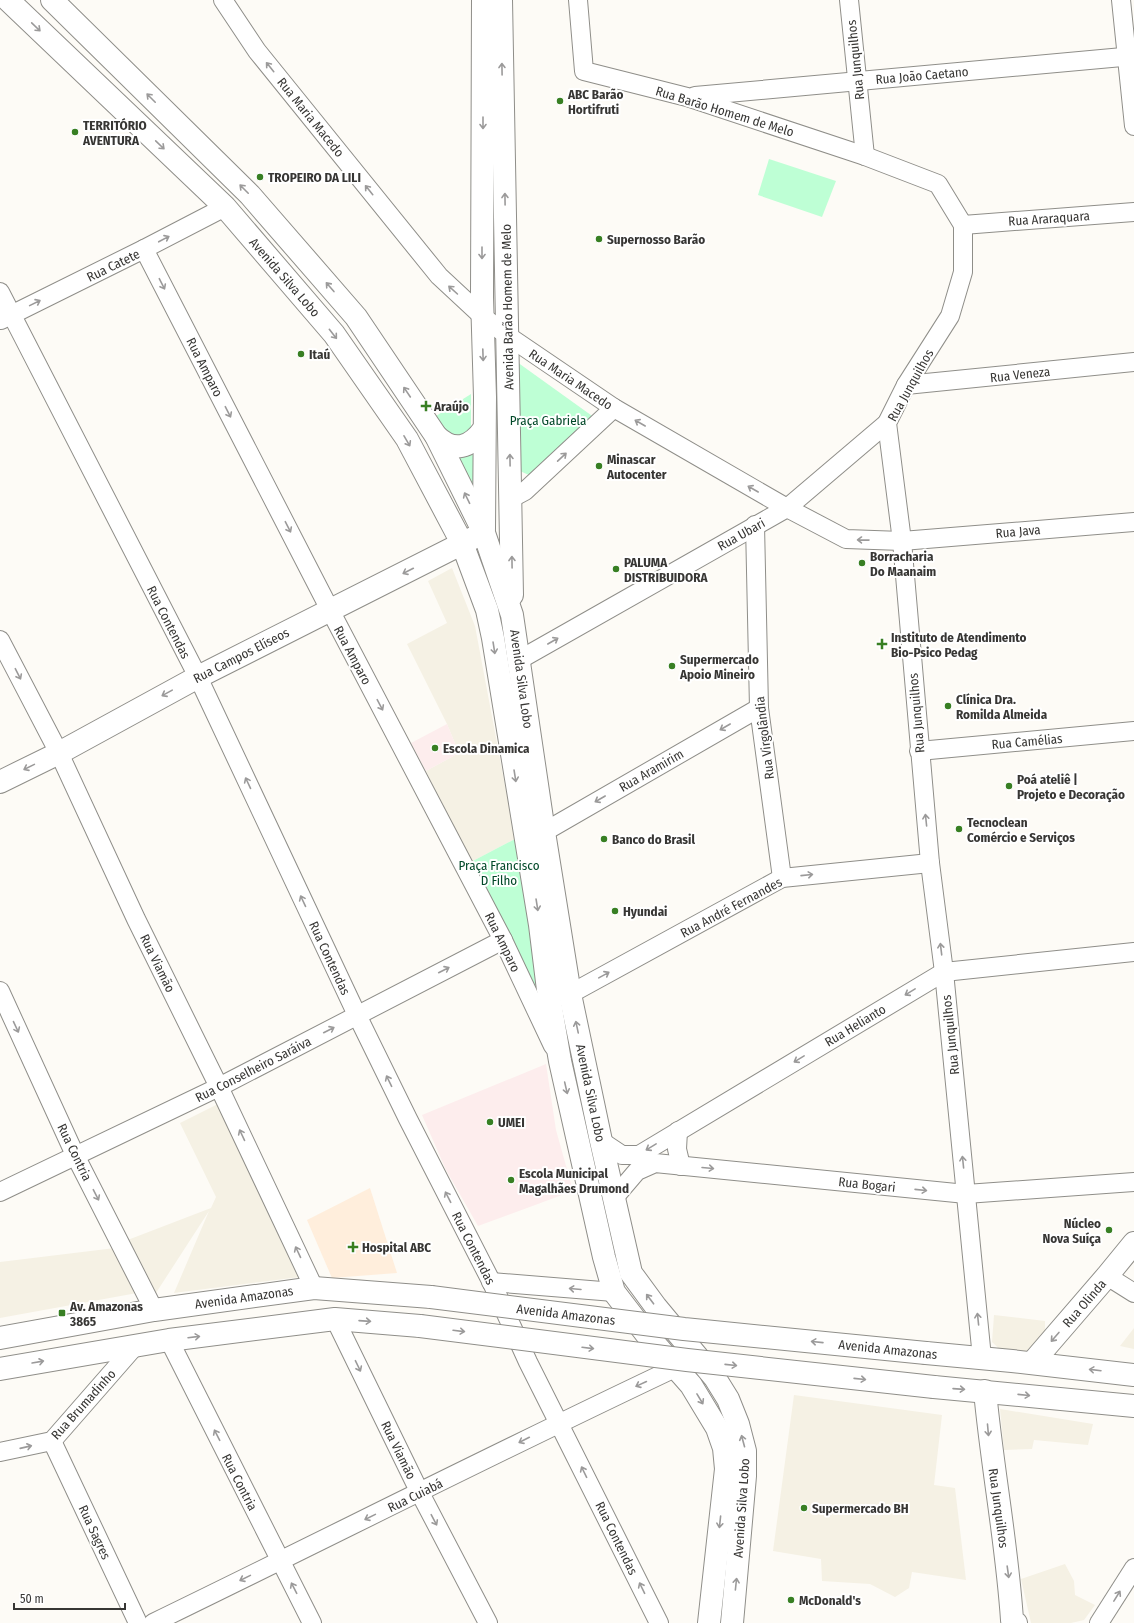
<svg xmlns="http://www.w3.org/2000/svg" width="1134" height="1623" font-family="'Fira Sans Condensed',sans-serif">
	<rect width="100%" height="100%" fill="#fdfbf6"/>
	<g fill="#f5f1e4">
		<polygon points="452,568 475,626 515,839 469,863 426,771 459,753 447,724 407,644 447,623 428,581"/>
		<polygon points="220,1103 300,1277 174,1293 209,1211 154,1296 125,1241 211,1208 216,1197 180,1123"/>
		<polygon points="115,1248 137,1293 0,1318 0,1262"/>
		<polygon points="994,1315 1045,1321 1045,1340 1034,1353 1012,1361 992,1342"/>
		<polygon points="1134,1328 1134,1349 1120,1346"/>
		<polygon points="794,1395 942,1415 934,1485 955,1488 966,1580 912,1572 909,1588 895,1597 870,1584 822,1581 821,1559 773,1551"/>
		<polygon points="1000,1409 1093,1424 1088,1445 1034,1440 1032,1449 1004,1450"/>
		<polygon points="1065,1564 1074,1581 1075,1595 1095,1605 1084,1620 1071,1623 1031,1623 1021,1579"/>
	</g>
	<g fill="#fdeded">
		<polygon points="447,724 459,753 426,771 411,743"/>
		<polygon points="546,1064 556,1130 573,1191 478,1226 446,1170 422,1115"/>
	</g>
	<polygon fill="#ffeedc" points="370,1188 397,1273 332,1278 307,1220"/>
	<g fill="#beffd5">
		<polygon points="769,159 836,181 822,217 758,195"/>
		<polygon points="517,362 595,418 531,476 520,471"/>
		<polygon points="471,394 471,429 465,437 448,437 436,416"/>
		<polygon points="475,448 476,483 472,496 454,455"/>
		<polygon points="515,839 532,929 540,999 469,863"/>
	</g>
	<g fill="none" stroke-linecap="round" stroke-linejoin="round">
		<defs>
			<g id="street">
				<polyline points="223,0 257,51 439,276 482,316 508,336 614,408 787,508 846,539 902,541 1134,522"/>
				<polyline points="578,0 584,71 687,97 865,156 938,184 963,225 963,272 950,316 906,385 887,423 902,541 930,863 944,972 982,1358"/>
				<polyline points="849,0 865,156"/>
				<polyline points="1121,0 1134,126"/>
				<polyline points="695,96 1134,56"/>
				<polyline points="963,225 1134,212"/>
				<polyline points="144,249 330,610 503,940 553,1046"/>
				<polyline points="0,292 198,677 357,1015 408,1119 492,1283 528,1362 659,1623"/>
				<polyline points="1,320 144,249 225,207"/>
				<polyline points="906,385 1134,362"/>
				<polyline points="510,499 525,491 614,408"/>
				<polyline points="755,525 759,708 782,878"/>
				<polyline points="0,640 59,753 136,919 219,1087 314,1288"/>
				<polyline points="519,660 787,508 887,423"/>
				<polyline points="919,751 1134,731"/>
				<polyline points="544,832 759,708"/>
				<polyline points="0,991 76,1157 154,1310"/>
				<polyline points="570,994 782,878 930,863"/>
				<polyline points="678,1131 677,1149 681,1166"/>
				<polyline points="601,1141 622,1155 639,1155 944,972 1134,952"/>
				<polyline points="0,1192 219,1087 503,940"/>
				<polyline points="614,1198 637,1171 655,1163 966,1194 1134,1182"/>
				<polyline points="1107,1276 1134,1293"/>
				<polyline points="491,1282 614,1292"/>
				<polyline points="335,1319 420,1493 488,1623"/>
				<polyline points="169,1340 312,1623"/>
				<polyline points="52,1441 138,1623"/>
				<polyline points="0,1452 52,1441 135,1346"/>
				<path d="M153,1623c175,-85 348,-173 524,-256"/>
				<polyline points="1099,1623 1134,1568"/>
			</g>
			<g id="secondary">
				<polyline points="8,0 225,207 334,334 407,439 462,543 487,610 493,638 540,925 548,990 560,1061 604,1257 614,1292 647,1335 691,1385 717,1428 724,1448 726,1469 709,1623"/>
				<polyline points="52,0 250,195 356,317 436,436 484,533 512,615 544,832 570,994 601,1141 631,1273 656,1307 715,1378 728,1399 738,1424 745,1451 745,1476 732,1623"/>
				<polyline points="483,0 482,297 485,397 484,529"/>
				<polyline points="501,0 512,595"/>
				<path d="M436,436c18,17 34,12 48,-7"/>
				<polyline points="0,782 59,753 198,677 475,537"/>
				<polyline points="1032,1363 1107,1276 1134,1243"/>
				<path d="M985,1391c7,76 22,152 27,229l4,3"/>
			</g>
			<g id="primary">
				<polyline points="0,1338 154,1310 314,1288 431,1297"/>
				<polyline points="926,1353 1012,1361 1134,1375"/>
				<polyline points="0,1369 169,1340 335,1319 420,1326"/>
				<polyline points="934,1387 1134,1406"/>
			</g>
		</defs>
		<use href="#street" stroke="#8f8e89" stroke-width="20"/>
		<use href="#secondary" stroke="#8f8e89" stroke-width="24"/>
		<use href="#primary" stroke="#8f8e89" stroke-width="24"/>
		<use href="#street" stroke="#fff" stroke-width="18"/>
		<use href="#secondary" stroke="#fff" stroke-width="22"/>
		<use href="#primary" stroke="#fff" stroke-width="22"/>
		<defs>
			<g id="primary-bridge">
				<polyline points="431,1297 684,1329 926,1353"/>
				<polyline points="420,1326 687,1360 934,1387"/>
			</g>
		</defs>
		<use href="#primary-bridge" stroke="#8f8e89" stroke-width="24" stroke-linecap="butt"/>
		<use href="#primary-bridge" stroke="#fff" stroke-width="22"/>
	</g>
	<defs><path id="oneway-shaft" d="M-6 0H5M1.5-3L5.5 0L1.5 3" fill="none" stroke-width="1.6" stroke-linecap="round" stroke-linejoin="round"/></defs>
	<g stroke="#9b9a9a">
		<use href="#oneway-shaft" transform="translate(36 27) rotate(44)"/>
		<use href="#oneway-shaft" transform="translate(270 67) rotate(-129)"/>
		<use href="#oneway-shaft" transform="translate(502 69) rotate(-91)"/>
		<use href="#oneway-shaft" transform="translate(151 98) rotate(-135)"/>
		<use href="#oneway-shaft" transform="translate(483 123) rotate(90)"/>
		<use href="#oneway-shaft" transform="translate(160 145) rotate(44)"/>
		<use href="#oneway-shaft" transform="translate(244 189) rotate(-135)"/>
		<use href="#oneway-shaft" transform="translate(369 190) rotate(-129)"/>
		<use href="#oneway-shaft" transform="translate(505 199) rotate(-91)"/>
		<use href="#oneway-shaft" transform="translate(164 239) rotate(-28)"/>
		<use href="#oneway-shaft" transform="translate(482 253) rotate(90)"/>
		<use href="#oneway-shaft" transform="translate(162 284) rotate(63)"/>
		<use href="#oneway-shaft" transform="translate(330 287) rotate(-131)"/>
		<use href="#oneway-shaft" transform="translate(453 290) rotate(-138)"/>
		<use href="#oneway-shaft" transform="translate(35 303) rotate(-26)"/>
		<use href="#oneway-shaft" transform="translate(333 334) rotate(52)"/>
		<use href="#oneway-shaft" transform="translate(483 355) rotate(88)"/>
		<use href="#oneway-shaft" transform="translate(407 392) rotate(-124)"/>
		<use href="#oneway-shaft" transform="translate(228 412) rotate(63)"/>
		<use href="#oneway-shaft" transform="translate(640 423) rotate(-150)"/>
		<use href="#oneway-shaft" transform="translate(407 441) rotate(60)"/>
		<use href="#oneway-shaft" transform="translate(562 457) rotate(-43)"/>
		<use href="#oneway-shaft" transform="translate(510 460) rotate(-91)"/>
		<use href="#oneway-shaft" transform="translate(753 489) rotate(-150)"/>
		<use href="#oneway-shaft" transform="translate(467 498) rotate(-116)"/>
		<use href="#oneway-shaft" transform="translate(288 527) rotate(63)"/>
		<use href="#oneway-shaft" transform="translate(863 540) rotate(-179)"/>
		<use href="#oneway-shaft" transform="translate(512 562) rotate(-91)"/>
		<use href="#oneway-shaft" transform="translate(408 571) rotate(153)"/>
		<use href="#oneway-shaft" transform="translate(553 641) rotate(-30)"/>
		<use href="#oneway-shaft" transform="translate(494 648) rotate(81)"/>
		<use href="#oneway-shaft" transform="translate(18 674) rotate(63)"/>
		<use href="#oneway-shaft" transform="translate(167 693) rotate(151)"/>
		<use href="#oneway-shaft" transform="translate(380 705) rotate(62)"/>
		<use href="#oneway-shaft" transform="translate(725 727) rotate(150)"/>
		<use href="#oneway-shaft" transform="translate(29 767) rotate(154)"/>
		<use href="#oneway-shaft" transform="translate(515 776) rotate(81)"/>
		<use href="#oneway-shaft" transform="translate(248 783) rotate(-115)"/>
		<use href="#oneway-shaft" transform="translate(600 799) rotate(150)"/>
		<use href="#oneway-shaft" transform="translate(926 820) rotate(-96)"/>
		<use href="#oneway-shaft" transform="translate(807 875) rotate(-6)"/>
		<use href="#oneway-shaft" transform="translate(303 901) rotate(-115)"/>
		<use href="#oneway-shaft" transform="translate(537 905) rotate(81)"/>
		<use href="#oneway-shaft" transform="translate(941 949) rotate(-97)"/>
		<use href="#oneway-shaft" transform="translate(444 970) rotate(-27)"/>
		<use href="#oneway-shaft" transform="translate(604 975) rotate(-29)"/>
		<use href="#oneway-shaft" transform="translate(910 992) rotate(149)"/>
		<use href="#oneway-shaft" transform="translate(16 1027) rotate(65)"/>
		<use href="#oneway-shaft" transform="translate(577 1027) rotate(-102)"/>
		<use href="#oneway-shaft" transform="translate(329 1030) rotate(-27)"/>
		<use href="#oneway-shaft" transform="translate(799 1059) rotate(149)"/>
		<use href="#oneway-shaft" transform="translate(389 1081) rotate(-116)"/>
		<use href="#oneway-shaft" transform="translate(566 1088) rotate(77)"/>
		<use href="#oneway-shaft" transform="translate(242 1135) rotate(-115)"/>
		<use href="#oneway-shaft" transform="translate(651 1147) rotate(149)"/>
		<use href="#oneway-shaft" transform="translate(963 1162) rotate(-96)"/>
		<use href="#oneway-shaft" transform="translate(708 1168) rotate(5)"/>
		<use href="#oneway-shaft" transform="translate(921 1190) rotate(6)"/>
		<use href="#oneway-shaft" transform="translate(96 1195) rotate(63)"/>
		<use href="#oneway-shaft" transform="translate(448 1197) rotate(-117)"/>
		<use href="#oneway-shaft" transform="translate(298 1252) rotate(-115)"/>
		<use href="#oneway-shaft" transform="translate(575 1289) rotate(-175)"/>
		<use href="#oneway-shaft" transform="translate(650 1299) rotate(-127)"/>
		<use href="#oneway-shaft" transform="translate(978 1319) rotate(-96)"/>
		<use href="#oneway-shaft" transform="translate(365 1321) rotate(4)"/>
		<use href="#oneway-shaft" transform="translate(459 1331) rotate(7)"/>
		<use href="#oneway-shaft" transform="translate(194 1337) rotate(-7)"/>
		<use href="#oneway-shaft" transform="translate(1055 1337) rotate(131)"/>
		<use href="#oneway-shaft" transform="translate(817 1342) rotate(-174)"/>
		<use href="#oneway-shaft" transform="translate(588 1348) rotate(7)"/>
		<use href="#oneway-shaft" transform="translate(38 1362) rotate(-10)"/>
		<use href="#oneway-shaft" transform="translate(731 1365) rotate(6)"/>
		<use href="#oneway-shaft" transform="translate(358 1366) rotate(64)"/>
		<use href="#oneway-shaft" transform="translate(1095 1370) rotate(-173)"/>
		<use href="#oneway-shaft" transform="translate(860 1379) rotate(6)"/>
		<use href="#oneway-shaft" transform="translate(641 1384) rotate(155)"/>
		<use href="#oneway-shaft" transform="translate(959 1389) rotate(4)"/>
		<use href="#oneway-shaft" transform="translate(1024 1395) rotate(6)"/>
		<use href="#oneway-shaft" transform="translate(700 1399) rotate(59)"/>
		<use href="#oneway-shaft" transform="translate(988 1430) rotate(85)"/>
		<use href="#oneway-shaft" transform="translate(217 1435) rotate(-117)"/>
		<use href="#oneway-shaft" transform="translate(524 1440) rotate(153)"/>
		<use href="#oneway-shaft" transform="translate(743 1441) rotate(-105)"/>
		<use href="#oneway-shaft" transform="translate(26 1447) rotate(-13)"/>
		<use href="#oneway-shaft" transform="translate(584 1472) rotate(-116)"/>
		<use href="#oneway-shaft" transform="translate(370 1517) rotate(154)"/>
		<use href="#oneway-shaft" transform="translate(434 1520) rotate(62)"/>
		<use href="#oneway-shaft" transform="translate(720 1522) rotate(96)"/>
		<use href="#oneway-shaft" transform="translate(1008 1572) rotate(82)"/>
		<use href="#oneway-shaft" transform="translate(245 1578) rotate(154)"/>
		<use href="#oneway-shaft" transform="translate(736 1584) rotate(-84)"/>
		<use href="#oneway-shaft" transform="translate(294 1588) rotate(-117)"/>
		<use href="#oneway-shaft" transform="translate(642 1588) rotate(-116)"/>
		<use href="#oneway-shaft" transform="translate(1117 1596) rotate(-58)"/>
	</g>
	<g fill="#387f23" stroke="#fff" stroke-width="1.5">
		<circle cx="560" cy="101" r="4"/>
		<circle cx="75" cy="132" r="4"/>
		<circle cx="260" cy="177" r="4"/>
		<circle cx="599" cy="239" r="4"/>
		<circle cx="301" cy="354" r="4"/>
		<path d="M424 400h4v4h4v4h-4v4h-4v-4h-4v-4h4z"/>
		<circle cx="599" cy="466" r="4"/>
		<circle cx="862" cy="563" r="4"/>
		<circle cx="616" cy="569" r="4"/>
		<path d="M880 638h4v4h4v4h-4v4h-4v-4h-4v-4h4z"/>
		<circle cx="672" cy="666" r="4"/>
		<circle cx="948" cy="706" r="4"/>
		<circle cx="435" cy="748" r="4"/>
		<circle cx="1009" cy="786" r="4"/>
		<circle cx="959" cy="829" r="4"/>
		<circle cx="604" cy="839" r="4"/>
		<circle cx="615" cy="911" r="4"/>
		<circle cx="490" cy="1122" r="4"/>
		<circle cx="511" cy="1180" r="4"/>
		<circle cx="1109" cy="1230" r="4"/>
		<path d="M351 1241h4v4h4v4h-4v4h-4v-4h-4v-4h4z"/>
		<rect x="58" y="1309" width="8" height="8" rx="2"/>
		<circle cx="804" cy="1508" r="4"/>
		<circle cx="791" cy="1600" r="4"/>
	</g>
	<g text-anchor="middle" stroke-width="4" stroke-linejoin="round" paint-order="stroke">
		<g font-size="13" fill="#373634" stroke="#fff">
			<text transform="translate(855 60) rotate(-96)" y="5">Rua Junquilhos</text>
			<text transform="translate(922 75) rotate(-5)" y="5">Rua João Caetano</text>
			<text transform="translate(725 111) rotate(17)" y="5">Rua Barão Homem de Melo</text>
			<text transform="translate(311 117) rotate(51)" y="5">Rua Maria Macedo</text>
			<text transform="translate(1049 218) rotate(-4)" y="5">Rua Araraquara</text>
			<text transform="translate(113 265) rotate(-26)" y="5">Rua Catete</text>
			<text transform="translate(285 277) rotate(49)" y="5">Avenida Silva Lobo</text>
			<text transform="translate(507 307) rotate(-91)" y="5">Avenida Barão Homem de Melo</text>
			<text transform="translate(205 367) rotate(63)" y="5">Rua Amparo</text>
			<text transform="translate(1020 374) rotate(-6)" y="5">Rua Veneza</text>
			<text transform="translate(571 379) rotate(34)" y="5">Rua Maria Macedo</text>
			<text transform="translate(910 385) rotate(-61)" y="5">Rua Junquilhos</text>
			<text transform="translate(1018 531) rotate(-5)" y="5">Rua Java</text>
			<text transform="translate(741 534) rotate(-29)" y="5">Rua Ubari</text>
			<text transform="translate(169 622) rotate(63)" y="5">Rua Contendas</text>
			<text transform="translate(241 655) rotate(-27)" y="5">Rua Campos Elíseos</text>
			<text transform="translate(353 655) rotate(62)" y="5">Rua Amparo</text>
			<text transform="translate(522 679) rotate(82)" y="5">Avenida Silva Lobo</text>
			<text transform="translate(916 713) rotate(-95)" y="5">Rua Junquilhos</text>
			<text transform="translate(764 738) rotate(-97)" y="5">Rua Virgolândia</text>
			<text transform="translate(1027 741) rotate(-5)" y="5">Rua Camélias</text>
			<text transform="translate(651 770) rotate(-30)" y="5">Rua Aramirim</text>
			<text transform="translate(731 907) rotate(-28)" y="5">Rua André Fernandes</text>
			<text transform="translate(503 942) rotate(64)" y="5">Rua Amparo</text>
			<text transform="translate(330 958) rotate(65)" y="5">Rua Contendas</text>
			<text transform="translate(158 963) rotate(64)" y="5">Rua Viamão</text>
			<text transform="translate(855 1025) rotate(-31)" y="5">Rua Helianto</text>
			<text transform="translate(950 1035) rotate(-96)" y="5">Rua Junquilhos</text>
			<text transform="translate(253 1069) rotate(-27)" y="5">Rua Conselheiro Saráiva</text>
			<text transform="translate(591 1093) rotate(78)" y="5">Avenida Silva Lobo</text>
			<text transform="translate(75 1152) rotate(64)" y="5">Rua Contria</text>
			<text transform="translate(867 1184) rotate(6)" y="5">Rua Bogari</text>
			<text transform="translate(474 1248) rotate(63)" y="5">Rua Contendas</text>
			<text transform="translate(244 1297) rotate(-8)" y="5">Avenida Amazonas</text>
			<text transform="translate(1084 1303) rotate(-49)" y="5">Rua Olinda</text>
			<text transform="translate(566 1314) rotate(7)" y="5">Avenida Amazonas</text>
			<text transform="translate(888 1349) rotate(6)" y="5">Avenida Amazonas</text>
			<text transform="translate(83 1404) rotate(-48)" y="5">Rua Brumadinho</text>
			<text transform="translate(399 1450) rotate(64)" y="5">Rua Viamão</text>
			<text transform="translate(240 1482) rotate(63)" y="5">Rua Contria</text>
			<text transform="translate(415 1495) rotate(-26)" y="5">Rua Cuiabá</text>
			<text transform="translate(741 1508) rotate(-86)" y="5">Avenida Silva Lobo</text>
			<text transform="translate(999 1508) rotate(82)" y="5">Rua Junquilhos</text>
			<text transform="translate(95 1532) rotate(65)" y="5">Rua Sagres</text>
			<text transform="translate(617 1538) rotate(64)" y="5">Rua Contendas</text>
		</g>
		<g font-size="13" font-weight="bold" fill="#373634" stroke="#fff" text-anchor="start">
			<text x="568" y="99">ABC Barão<tspan x="568" dy="15">Hortifruti</tspan></text>
			<text x="83" y="130">TERRITÓRIO<tspan x="83" dy="15">AVENTURA</tspan></text>
			<text x="268" y="182">TROPEIRO DA LILI</text>
			<text x="607" y="244">Supernosso Barão</text>
			<text x="309" y="359">Itaú</text>
			<text x="434" y="411">Araújo</text>
			<text x="607" y="464">Minascar<tspan x="607" dy="15">Autocenter</tspan></text>
			<text x="870" y="561">Borracharia<tspan x="870" dy="15">Do Maanaim</tspan></text>
			<text x="624" y="567">PALUMA<tspan x="624" dy="15">DISTRIBUIDORA</tspan></text>
			<text x="891" y="642">Instituto de Atendimento<tspan x="891" dy="15">Bio-Psico Pedag</tspan></text>
			<text x="680" y="664">Supermercado<tspan x="680" dy="15">Apoio Mineiro</tspan></text>
			<text x="956" y="704">Clínica Dra.<tspan x="956" dy="15">Romilda Almeida</tspan></text>
			<text x="443" y="753">Escola Dinamica</text>
			<text x="1017" y="784">Poá ateliê |<tspan x="1017" dy="15">Projeto e Decoração</tspan></text>
			<text x="967" y="827">Tecnoclean<tspan x="967" dy="15">Comércio e Serviços</tspan></text>
			<text x="612" y="844">Banco do Brasil</text>
			<text x="623" y="916">Hyundai</text>
			<text x="498" y="1127">UMEI</text>
			<text x="519" y="1178">Escola Municipal<tspan x="519" dy="15">Magalhães Drumond</tspan></text>
			<text x="1101" y="1228" text-anchor="end">Núcleo<tspan x="1101" dy="15">Nova Suíça</tspan></text>
			<text x="362" y="1252">Hospital ABC</text>
			<text x="70" y="1311">Av. Amazonas<tspan x="70" dy="15">3865</tspan></text>
			<text x="812" y="1513">Supermercado BH</text>
			<text x="799" y="1605">McDonald's</text>
		</g>
		<g font-size="13" fill="#014828" stroke="#fff">
			<text x="548" y="425">Praça Gabriela</text>
			<text x="499" y="870">Praça Francisco<tspan x="499" dy="15">D Filho</tspan></text>
		</g>
	</g>
	<path d="M14 1603v6h111v-6" fill="none" stroke="#373634" stroke-width="2"/>
	<text x="20" y="1603" font-size="12" fill="#373634" stroke="#ffffff" stroke-width="3" paint-order="stroke">50 m</text>
</svg>
